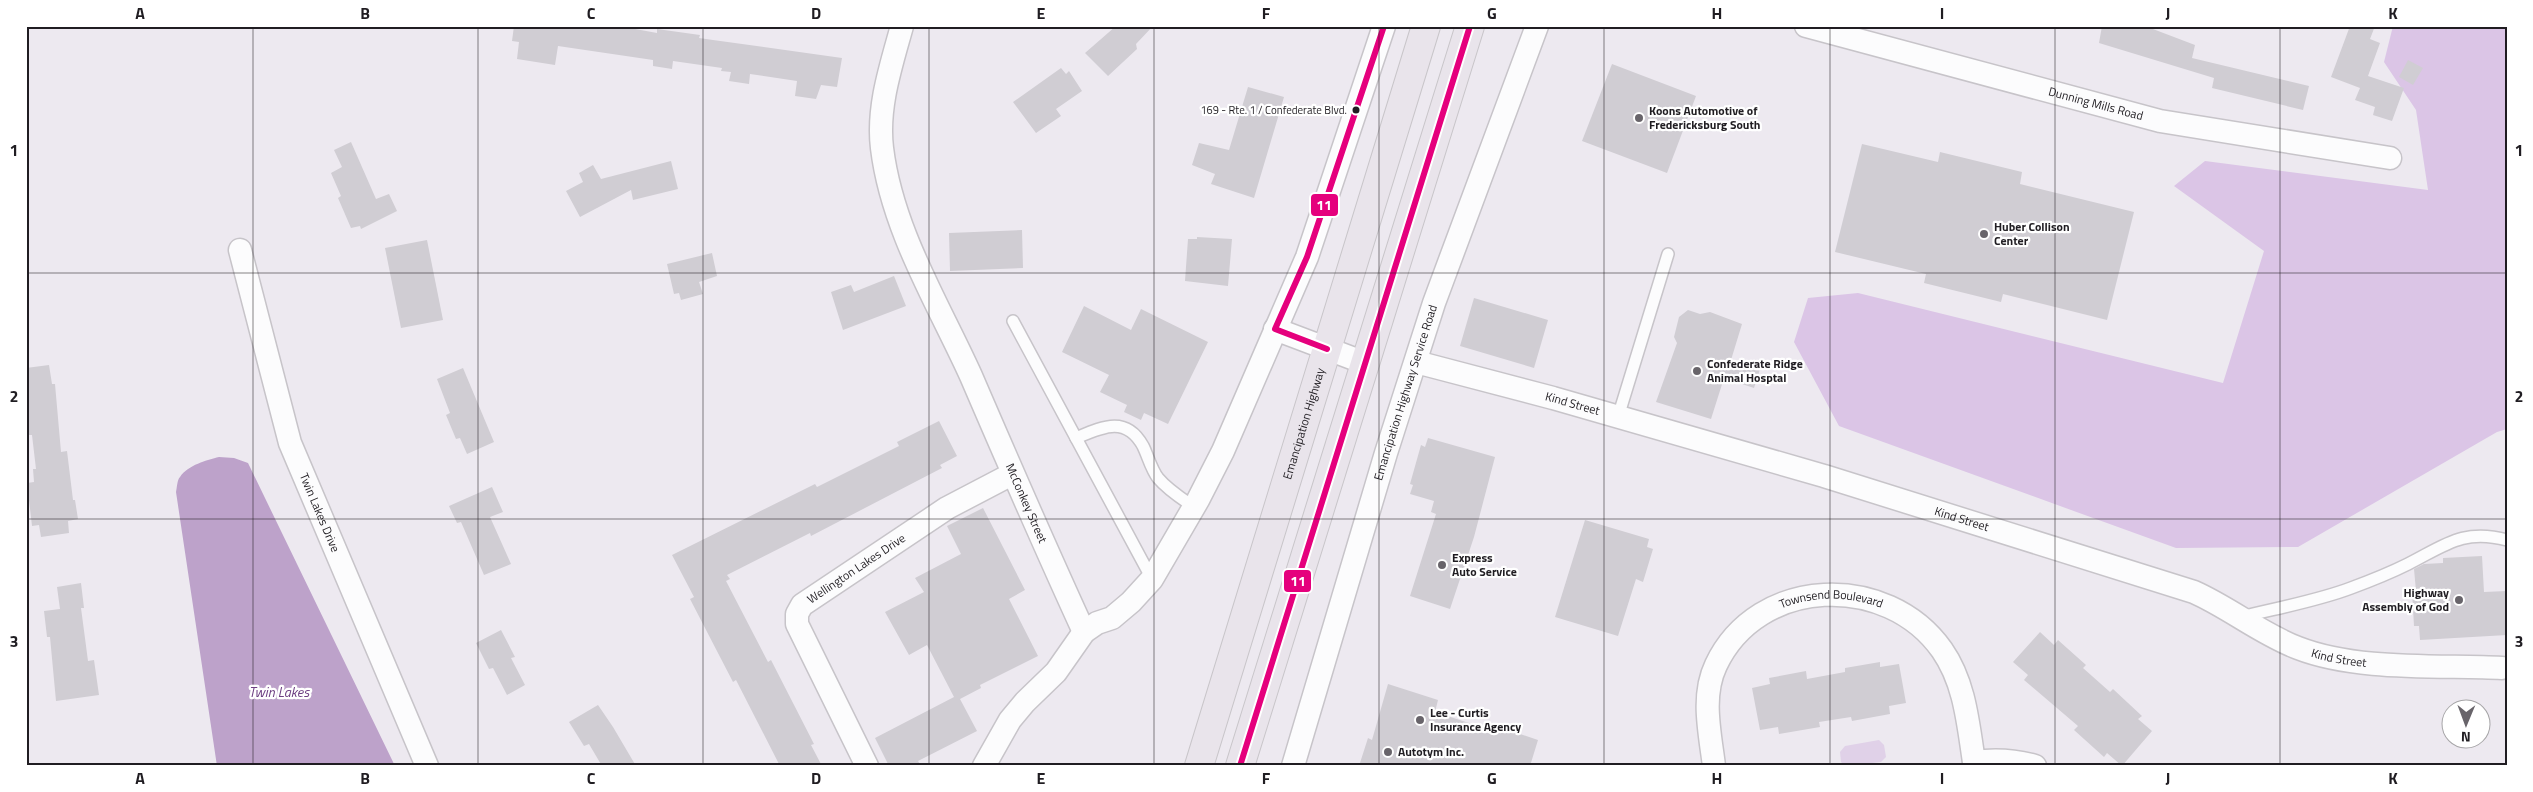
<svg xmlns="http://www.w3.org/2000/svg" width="2533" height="792" font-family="'Titillium Web',sans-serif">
	<rect width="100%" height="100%" fill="#ede9f0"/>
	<polygon fill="#e0d1e8" points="1879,740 1884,745 1886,757 1881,762 1845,766 1841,762 1840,752 1845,746"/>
	<polygon fill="#dbc5e6" points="2393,26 2507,26 2507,429 2497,432 2298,547 2176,548 1839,426 1794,342 1808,298 1858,293 2223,383 2264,251 2174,186 2205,161 2428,190 2416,110 2384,62"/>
	<path fill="#bda2ca" d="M219,457l15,1 14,5 147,303h-178l-41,-274c1,-4 1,-12 4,-15 8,-12 27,-17 39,-20z"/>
	<g fill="#d0cdd3">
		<polygon points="514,26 619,26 657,33 657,29 700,35 699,38 713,40 842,58 837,87 821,85 816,99 795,96 797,81 750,74 749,84 729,81 731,72 721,71 722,68 673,61 672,69 653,66 653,60 558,46 555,65 517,59 519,42 512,41"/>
		<polygon points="1116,26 1153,26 1136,44 1137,49 1108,76 1085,53"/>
		<polygon points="2102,26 2145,26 2195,45 2192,58 2309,86 2303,110 2212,88 2214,78 2099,43"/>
		<polygon points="2350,26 2375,26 2370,39 2380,43 2368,76 2404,88 2392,121 2373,115 2375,107 2355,100 2360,88 2331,77"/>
		<polygon points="2408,60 2423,68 2413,85 2399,77"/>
		<polygon points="1612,64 1696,96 1667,173 1582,141"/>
		<polygon points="1061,68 1066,74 1069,71 1082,91 1056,109 1061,116 1036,133 1013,102"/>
		<polygon points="1248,87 1284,97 1254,198 1211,184 1215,174 1192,165 1199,143 1229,150"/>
		<polygon points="351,142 376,199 389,194 397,211 361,229 360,226 351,228 338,198 341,196 331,173 342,167 334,150"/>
		<polygon points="1862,144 1938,162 1940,152 2022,172 2020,184 2134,212 2107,320 2003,294 2001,302 1924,283 1926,274 1835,252"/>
		<polygon points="671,161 678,189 633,200 631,190 580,217 566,191 583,182 579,173 593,165 601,179"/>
		<polygon points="1022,230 1023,268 950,271 949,233"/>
		<polygon points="1197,237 1232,239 1228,286 1185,281 1188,239 1197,239"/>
		<polygon points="427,240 443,320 401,328 385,248"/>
		<polygon points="712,253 717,276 699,282 703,294 681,300 679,293 674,294 667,264"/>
		<polygon points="894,276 906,306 843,330 831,292 851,285 854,292"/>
		<polygon points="1474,298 1548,320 1534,368 1460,346"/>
		<polygon points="1084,306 1131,330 1141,309 1208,342 1168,424 1144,413 1141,420 1124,412 1127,405 1100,392 1109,375 1062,352"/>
		<polygon points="1688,310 1700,314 1710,312 1742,324 1731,360 1760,369 1754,388 1724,378 1711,419 1656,402 1677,343 1674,337 1679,317"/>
		<polygon points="49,365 52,384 55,384 61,452 67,451 73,500 75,500 78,519 68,521 69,533 41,537 39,525 32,526 27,483 34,482 33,469 36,469 32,435 26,435 26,368"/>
		<polygon points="463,368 494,442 467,454 460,438 456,439 446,415 450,413 437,379"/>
		<polygon points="939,421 957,456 940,465 942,468 811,536 810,533 727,575 730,579 726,581 768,662 771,660 814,744 811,745 822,766 780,766 736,680 733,682 690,599 694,597 672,555 815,484 817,487 899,446 897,442"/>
		<polygon points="1428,438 1495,457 1474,537 1450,609 1410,596 1436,514 1431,512 1434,501 1410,494 1413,485 1410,484 1421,445 1425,447"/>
		<polygon points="492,487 503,512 490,517 511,564 484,575 461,522 457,523 449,506"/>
		<polygon points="983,508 1025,590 1009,599 1038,656 980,685 981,688 960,699 977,731 918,761 921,766 889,766 875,738 954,697 927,645 909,655 885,612 924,592 915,578 961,554 947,526"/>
		<polygon points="1585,520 1649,539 1647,547 1653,549 1643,582 1636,579 1618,636 1555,617"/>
		<polygon points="2482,556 2484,592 2507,591 2507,635 2420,640 2419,626 2414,626 2412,591 2416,591 2414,569 2424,564 2443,563 2443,558"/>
		<polygon points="81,583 84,608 81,608 88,661 94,660 99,695 56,701 50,637 47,637 44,611 60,609 57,587"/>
		<polygon points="501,630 515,657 511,658 525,685 507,695 493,668 489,669 476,643"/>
		<polygon points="2040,632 2054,645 2058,640 2086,665 2083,668 2110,692 2113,689 2142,716 2138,719 2152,731 2122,766 2107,753 2104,757 2074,730 2078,726 2024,680 2028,675 2013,662"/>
		<polygon points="1880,662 1880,667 1899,664 1906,703 1889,706 1890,714 1852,721 1851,717 1819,722 1820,727 1779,734 1778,727 1760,730 1752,688 1770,684 1769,678 1806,671 1807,679 1845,672 1845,668"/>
		<polygon points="1388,684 1438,700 1435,712 1500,733 1502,728 1538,740 1530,766 1359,766 1368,738 1372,740"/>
		<polygon points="598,705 613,727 636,766 602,766 589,744 584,746 569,722"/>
	</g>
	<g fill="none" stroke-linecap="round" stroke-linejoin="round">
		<defs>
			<g id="lane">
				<polyline points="1013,321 1152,579"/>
				<polyline points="1618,417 1668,254"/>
				<path d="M1076,438c26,-11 50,-23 67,8 5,10 8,23 15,32 10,12 23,20 36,29"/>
				<path d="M2241,617c36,-9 76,-16 110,-29 19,-7 39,-15 57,-24 36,-18 55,-36 99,-24"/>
			</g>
			<g id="street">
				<path id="s1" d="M902,26c-11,40 -25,81 -20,122 10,82 56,155 89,228 37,86 74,171 113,256"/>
				<path id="s2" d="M1806,26l354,95 230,37"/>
				<path id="s3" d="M240,250l50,193 137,323"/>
				<polyline points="1275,329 1365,363"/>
				<path id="s4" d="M1416,362l137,36 271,78 370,116c36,16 67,42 104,56 59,23 141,17 204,20"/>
				<path id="s5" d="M867,766l-70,-142v-10l5,-9 145,-97 65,-34"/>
				<polyline points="984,766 1010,720 1025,702 1056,672 1084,632 1097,623 1112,618 1131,602 1152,579 1198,500 1223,451 1307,257 1384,26"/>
				<path id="s6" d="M1293,766l93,-313 48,-150 103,-277"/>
				<path id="s7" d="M1714,766c-4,-33 -13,-70 2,-101 42,-89 171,-93 226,-15 23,33 26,73 32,112"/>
				<path d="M1975,766l-1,-4c21,-3 40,-2 61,4"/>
			</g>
			<g id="primary">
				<path id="s8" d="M1199,766l227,-740"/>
				<polyline points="1240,766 1470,26"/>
			</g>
		</defs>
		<use href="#lane" stroke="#c7c4c9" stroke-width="14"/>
		<use href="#street" stroke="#c7c4c9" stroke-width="25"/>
		<use href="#primary" stroke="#c8c5c9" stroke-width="30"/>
		<use href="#lane" stroke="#fcfcfd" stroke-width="11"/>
		<use href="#street" stroke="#fcfcfd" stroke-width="22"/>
		<use href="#primary" stroke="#e9e4eb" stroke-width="28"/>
		<defs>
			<g id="bus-1">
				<polyline points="1327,349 1275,329 1307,257 1384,26"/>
				<polyline points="1240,766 1470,26"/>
			</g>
		</defs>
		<use href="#bus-1" stroke="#fff" stroke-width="10"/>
		<use href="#bus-1" stroke="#e5007d" stroke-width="6"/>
	</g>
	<path fill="none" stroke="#201d22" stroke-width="1" stroke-opacity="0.55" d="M253,26v740M478,26v740M703,26v740M929,26v740M1154,26v740M1379,26v740M1604,26v740M1830,26v740M2055,26v740M2280,26v740M26,273h2481M26,519h2481"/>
	<circle fill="#201d22" stroke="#fff" stroke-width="2" cx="1356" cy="110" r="4.5"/>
	<g fill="#68646a" stroke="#fff" stroke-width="2">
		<circle cx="1639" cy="118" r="5"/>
		<circle cx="1984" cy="234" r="5"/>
		<circle cx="1697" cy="371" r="5"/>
		<circle cx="1442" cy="565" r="5"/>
		<circle cx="2459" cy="600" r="5"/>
		<circle cx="1420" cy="720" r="5"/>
		<circle cx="1388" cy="752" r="5"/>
	</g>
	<g text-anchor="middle" stroke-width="4.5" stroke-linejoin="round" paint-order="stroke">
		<g font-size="11" fill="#201d22" stroke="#fff" text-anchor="end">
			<text x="1347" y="114">169 - Rte. 1 / Confederate Blvd.</text>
		</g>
		<g font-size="12" fill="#201d22" stroke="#fff">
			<text dy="4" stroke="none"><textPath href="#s2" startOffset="300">Dunning Mills Road</textPath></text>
			<text dy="4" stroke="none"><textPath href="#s6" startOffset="390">Emancipation Highway Service Road</textPath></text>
			<text dy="4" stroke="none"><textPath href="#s4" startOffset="162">Kind Street</textPath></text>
			<text dy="4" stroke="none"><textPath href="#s8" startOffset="358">Emancipation Highway</textPath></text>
			<text dy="4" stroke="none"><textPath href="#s1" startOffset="509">McConkey Street</textPath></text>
			<text dy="4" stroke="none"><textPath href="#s3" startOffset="275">Twin Lakes Drive</textPath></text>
			<text dy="4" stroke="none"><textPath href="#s4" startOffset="568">Kind Street</textPath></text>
			<text dy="4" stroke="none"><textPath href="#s5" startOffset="244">Wellington Lakes Drive</textPath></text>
			<text dy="4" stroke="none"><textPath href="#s7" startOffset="245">Townsend Boulevard</textPath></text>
			<text dy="4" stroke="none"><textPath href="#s4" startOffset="972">Kind Street</textPath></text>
		</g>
		<g font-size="12" font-weight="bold" fill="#201d22" stroke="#fff" text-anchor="start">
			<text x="1649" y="115">Koons Automotive of<tspan x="1649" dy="14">Fredericksburg South</tspan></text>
			<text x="1994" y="231">Huber Collison<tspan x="1994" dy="14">Center</tspan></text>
			<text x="1707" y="368">Confederate Ridge<tspan x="1707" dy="14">Animal Hosptal</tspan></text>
			<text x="1452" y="562">Express<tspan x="1452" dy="14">Auto Service</tspan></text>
			<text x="2449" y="597" text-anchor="end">Highway<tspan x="2449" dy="14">Assembly of God</tspan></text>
			<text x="1430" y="717">Lee - Curtis<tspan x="1430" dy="14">Insurance Agency</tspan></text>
			<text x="1398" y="756">Autotym Inc.</text>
		</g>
		<g font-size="14" font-style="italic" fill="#6d3f82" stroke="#fff">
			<text x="279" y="697">Twin Lakes</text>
		</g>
	</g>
	<g stroke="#fff" stroke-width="2">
		<rect x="1310" y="193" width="29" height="24" rx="5" fill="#e5007d"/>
		<rect x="1283" y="569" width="29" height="24" rx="5" fill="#e5007d"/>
	</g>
	<g font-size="14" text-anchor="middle" font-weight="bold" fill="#fff">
		<text x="1324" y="210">11</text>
		<text x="1298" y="586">11</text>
	</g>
	<rect width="2533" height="792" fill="none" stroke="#ffffff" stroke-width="55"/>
	<g transform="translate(2466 724) rotate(181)"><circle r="24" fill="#ffffff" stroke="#a6a5a7"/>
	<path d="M0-4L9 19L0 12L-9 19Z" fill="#68646a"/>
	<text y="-8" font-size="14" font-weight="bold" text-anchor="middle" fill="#201d22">N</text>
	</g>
	<rect x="28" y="28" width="2478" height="736" fill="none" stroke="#201d22" stroke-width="2"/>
	<g font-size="16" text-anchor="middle" font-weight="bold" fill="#201d22">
		<text x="140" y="19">A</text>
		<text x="365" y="19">B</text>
		<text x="591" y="19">C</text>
		<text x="816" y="19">D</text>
		<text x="1041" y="19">E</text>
		<text x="1266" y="19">F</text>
		<text x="1492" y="19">G</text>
		<text x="1717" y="19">H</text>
		<text x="1942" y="19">I</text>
		<text x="2168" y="19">J</text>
		<text x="2393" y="19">K</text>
		<text x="14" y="156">1</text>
		<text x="2519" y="156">1</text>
		<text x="14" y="402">2</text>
		<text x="2519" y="402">2</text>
		<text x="14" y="647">3</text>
		<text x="2519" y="647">3</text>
		<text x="140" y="784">A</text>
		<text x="365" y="784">B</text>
		<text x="591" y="784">C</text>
		<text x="816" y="784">D</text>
		<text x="1041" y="784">E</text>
		<text x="1266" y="784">F</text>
		<text x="1492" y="784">G</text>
		<text x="1717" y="784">H</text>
		<text x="1942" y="784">I</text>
		<text x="2168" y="784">J</text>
		<text x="2393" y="784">K</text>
	</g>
</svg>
